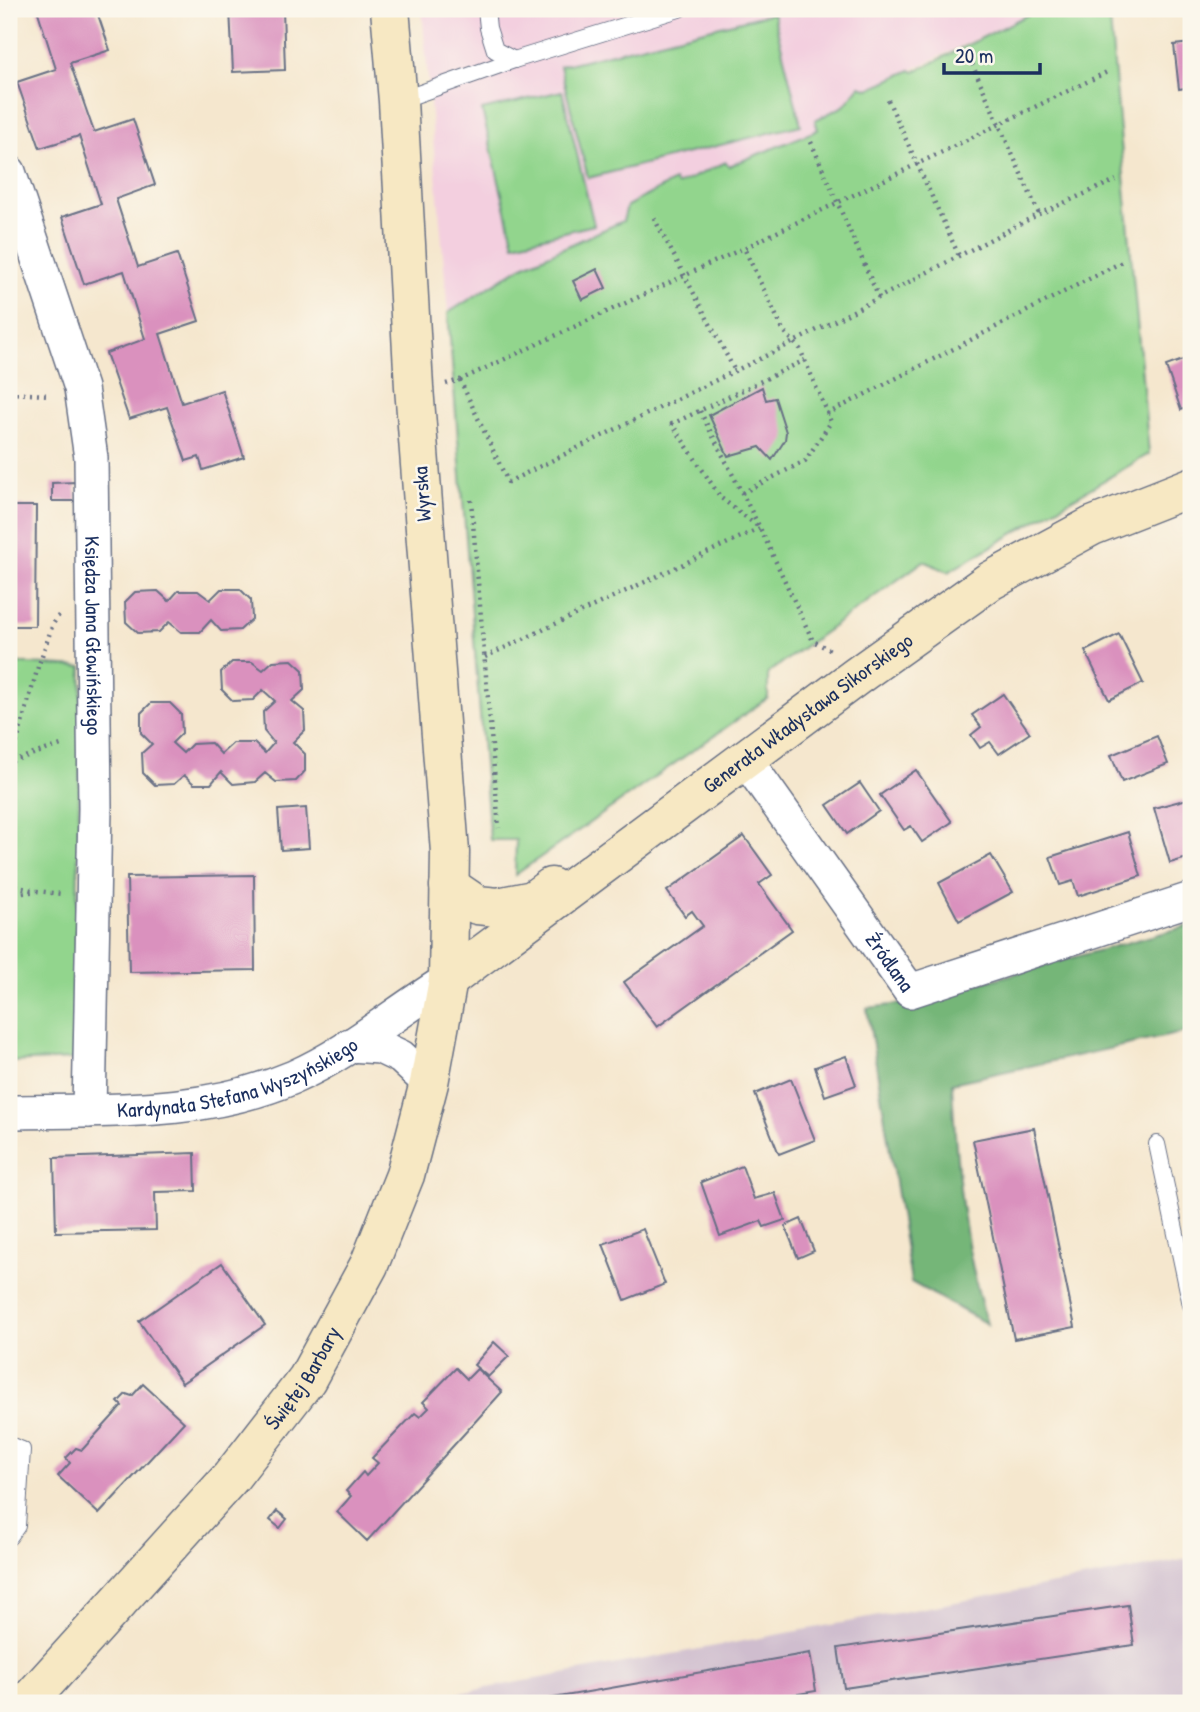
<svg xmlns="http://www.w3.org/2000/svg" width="1200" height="1712" font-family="'Patrick Hand',sans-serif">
	<rect width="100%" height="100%" fill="#fbf7ec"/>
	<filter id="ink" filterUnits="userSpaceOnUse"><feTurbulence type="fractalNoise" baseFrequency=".0143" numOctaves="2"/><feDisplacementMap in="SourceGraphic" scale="14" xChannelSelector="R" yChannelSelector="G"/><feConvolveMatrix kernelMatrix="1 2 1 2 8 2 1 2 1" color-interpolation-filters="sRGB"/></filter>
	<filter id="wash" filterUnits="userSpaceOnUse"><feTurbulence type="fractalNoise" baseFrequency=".00686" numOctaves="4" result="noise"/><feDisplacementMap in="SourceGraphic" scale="28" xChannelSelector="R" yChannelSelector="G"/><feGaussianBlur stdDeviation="1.57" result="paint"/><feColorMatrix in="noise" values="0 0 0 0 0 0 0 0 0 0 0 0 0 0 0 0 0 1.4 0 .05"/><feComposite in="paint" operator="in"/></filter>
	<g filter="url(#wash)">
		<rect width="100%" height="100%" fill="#f5e7ce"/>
		<polygon fill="#f3cfdf" points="422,9 1039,9 869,90 860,86 844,106 815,120 818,129 728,167 726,163 676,185 674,181 624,221 521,267 448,313"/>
		<polygon fill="#cfbdce" points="1191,1558 1191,1703 405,1703 1153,1566"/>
		<g fill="#92d58d" stroke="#568276" stroke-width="2">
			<polygon points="1039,9 1109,9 1149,454 948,572 924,561 768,673 768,698 515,875 516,840 490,840 448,313 521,267 623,221 627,206 674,181 677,185 726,162 729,166 818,130 815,120 844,106 860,86 869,89 911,70 914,72"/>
			<polygon points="773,13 801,125 588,178 560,66"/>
			<polygon points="562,91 594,225 514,244 482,110"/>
			<polygon points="9,663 82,667 74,1059 9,1062"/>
		</g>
		<path fill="#75b678" stroke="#48726b" stroke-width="2" d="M1191,925v106l-239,52c4,83 11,161 35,241l-76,-42 -44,-274 41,-5z"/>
		<g id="blocks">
			<g fill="#da91be">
				<polygon points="37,9 96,9 110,50 70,63 94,132 133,119 155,185 116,199 138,267 177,254 199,321 160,334 182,403 222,390 244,457 203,470 199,457 186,461 167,407 129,419 106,353 145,339 124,271 84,284 62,217 101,204 79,136 40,148 17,82 56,69"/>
				<polygon points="230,9 283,9 285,70 233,72"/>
				<polygon points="1191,43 1191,87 1179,89 1174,45"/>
				<polygon points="597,269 606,288 582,300 573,281"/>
				<polygon points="1191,357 1191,406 1181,410 1166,366"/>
				<polygon points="762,387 766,400 775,398 786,432 785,440 772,460 760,447 728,456 709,415"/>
				<polygon points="76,482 76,501 52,501 52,483"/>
				<polygon points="9,506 36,506 35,626 9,626"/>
				<polygon points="221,589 240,589 251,600 252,619 240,630 221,631 211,620 200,632 181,632 169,622 159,632 138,633 126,622 125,602 135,592 158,591 169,601 178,591 198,591 210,600"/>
				<polygon points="1119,634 1143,683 1109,700 1085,651"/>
				<polygon points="292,660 303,670 304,690 292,701 304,711 305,730 293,742 305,754 305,771 296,781 276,782 265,773 255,782 233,784 221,772 211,784 194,784 184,775 174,784 155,785 143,773 142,753 152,744 141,733 141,713 151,703 170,703 181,714 182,733 172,743 183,753 192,744 211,743 221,754 233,743 254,743 265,753 274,743 264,731 263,712 275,701 263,690 253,700 233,701 222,690 221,672 232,662 252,662 263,670 273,661"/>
				<polygon points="1003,694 1030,733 999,754 990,742 980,748 971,735 981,727 972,715"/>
				<polygon points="1157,736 1168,764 1122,782 1111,755"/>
				<polygon points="916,770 952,822 922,842 911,826 904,830 880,795"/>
				<polygon points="860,783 879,811 847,834 827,805"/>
				<polygon points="1191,798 1191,857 1170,863 1154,808"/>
				<polygon points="306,808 309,848 281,850 278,810"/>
				<polygon points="1128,832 1141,876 1078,896 1073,881 1060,885 1050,857"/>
				<polygon points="744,836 772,875 759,884 792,930 657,1027 624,982 703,926 692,911 685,916 667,891"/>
				<polygon points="991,855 1013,892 959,921 939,883"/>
				<polygon points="254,875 255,970 129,972 127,877"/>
				<polygon points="846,1056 856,1085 825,1096 815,1067"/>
				<polygon points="791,1079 815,1140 779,1154 755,1094"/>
				<polygon points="1034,1128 1075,1327 1014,1339 973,1140"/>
				<polygon points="195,1153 196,1191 155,1192 156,1230 56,1232 54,1158"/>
				<polygon points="742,1166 754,1199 775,1193 785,1220 764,1227 761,1221 720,1236 701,1182"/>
				<polygon points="801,1219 814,1251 798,1258 785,1226"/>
				<polygon points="643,1229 665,1284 625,1300 603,1244"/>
				<polygon points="222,1263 265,1325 182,1383 139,1321"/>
				<polygon points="494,1342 509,1356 488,1377 474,1365"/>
				<polygon points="456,1368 467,1379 477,1369 502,1392 367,1541 337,1512 351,1496 346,1491 363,1472 366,1476 378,1463 372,1458 415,1413 420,1417 429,1408 423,1402"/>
				<polygon points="143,1384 184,1422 99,1514 58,1476 70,1463 66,1458 76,1448 82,1450 122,1406 118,1402 126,1394 132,1396"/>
				<polygon points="277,1511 287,1519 280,1528 270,1520"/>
				<polygon points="1128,1605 1134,1645 844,1688 838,1648"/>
				<polygon points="810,1653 816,1691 746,1703 525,1703"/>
			</g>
		</g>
	</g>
	<g filter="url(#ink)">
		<use href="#blocks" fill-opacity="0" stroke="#676f85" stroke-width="2"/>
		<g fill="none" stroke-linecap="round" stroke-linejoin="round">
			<defs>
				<g id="lane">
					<polyline points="486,9 488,28 495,50 514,60"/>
					<polyline points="398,101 514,60 679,9"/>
					<polyline points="1157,1144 1191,1305"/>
					<polyline points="9,1445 22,1450 17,1526 9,1537"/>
				</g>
				<g id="street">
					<path id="s1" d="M9,172l72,216 10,70 4,350 -6,303"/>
					<path id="s2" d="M746,760l164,231 281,-92"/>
					<polyline points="350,1045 380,1047 401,1057 429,1083"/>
					<path id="s3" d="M9,1112c96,-2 194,4 285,-35 55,-24 103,-66 154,-97"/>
				</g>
				<g id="secondary">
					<polyline points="449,886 477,905 498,907 533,900 551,887"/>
					<path id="s4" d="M448,980l409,-304 133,-95 102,-55 99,-39"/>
					<path id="s5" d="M27,1703l204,-226 76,-98 62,-114 36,-90 24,-92 19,-103 2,-128 -36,-465 -16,-286 -8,-92"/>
				</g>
			</defs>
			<use href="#lane" stroke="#676f85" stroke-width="18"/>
			<use href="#street" stroke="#676f85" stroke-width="36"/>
			<use href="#secondary" stroke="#676f85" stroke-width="41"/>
			<g stroke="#676f85" stroke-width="4.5" stroke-dasharray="2 5" stroke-linecap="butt">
				<polyline points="972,64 1039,214"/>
				<polyline points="888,100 959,256"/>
				<polyline points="811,142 879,298"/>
				<polyline points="654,218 735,371"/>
				<polyline points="460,380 508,482 794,342 1039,214 1116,180"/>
				<polyline points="446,384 460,380 744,248 1107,72"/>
				<polyline points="9,393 49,395"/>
				<polyline points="700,411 760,528 813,641 832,651"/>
				<polyline points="827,414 1124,261"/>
				<polyline points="742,493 805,461 831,422 800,349 783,330 744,248"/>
				<polyline points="471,500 499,828"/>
				<polyline points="485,657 760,528 721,498 672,424 805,360"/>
				<polyline points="12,761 64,744"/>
				<polyline points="9,770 38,667 53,624 59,615"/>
				<polyline points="9,885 32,890"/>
				<polyline points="9,895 37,891 61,894"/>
			</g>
			<use href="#lane" stroke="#fff" stroke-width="16"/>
			<use href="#street" stroke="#fff" stroke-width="33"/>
			<use href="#secondary" stroke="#f7e8c3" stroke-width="38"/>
		</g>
	</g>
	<g text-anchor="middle" stroke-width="5" stroke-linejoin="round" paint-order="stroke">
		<g font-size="21" fill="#1b2f5e" stroke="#fbf7ec">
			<text transform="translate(422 494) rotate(-94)" y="7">Wyrska</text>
			<text dy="7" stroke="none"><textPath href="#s1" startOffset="476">Księdza Jana Głowińskiego</textPath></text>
			<text dy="7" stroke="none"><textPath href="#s4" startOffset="448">Generała Władysława Sikorskiego</textPath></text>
			<text dy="7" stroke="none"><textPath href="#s2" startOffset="248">Źródlana</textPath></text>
			<text dy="7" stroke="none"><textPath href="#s3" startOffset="234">Kardynała Stefana Wyszyńskiego</textPath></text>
			<text dy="7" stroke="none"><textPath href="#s5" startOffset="427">Świętej Barbary</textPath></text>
		</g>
	</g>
	<rect width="1200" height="1712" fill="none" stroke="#fbf7ec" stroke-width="35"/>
	<path d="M944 63v10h96v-10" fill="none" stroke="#1b2f5e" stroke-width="3.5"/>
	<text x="955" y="63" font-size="21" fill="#1b2f5e" stroke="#fbf7ec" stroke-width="5" paint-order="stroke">20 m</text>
</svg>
